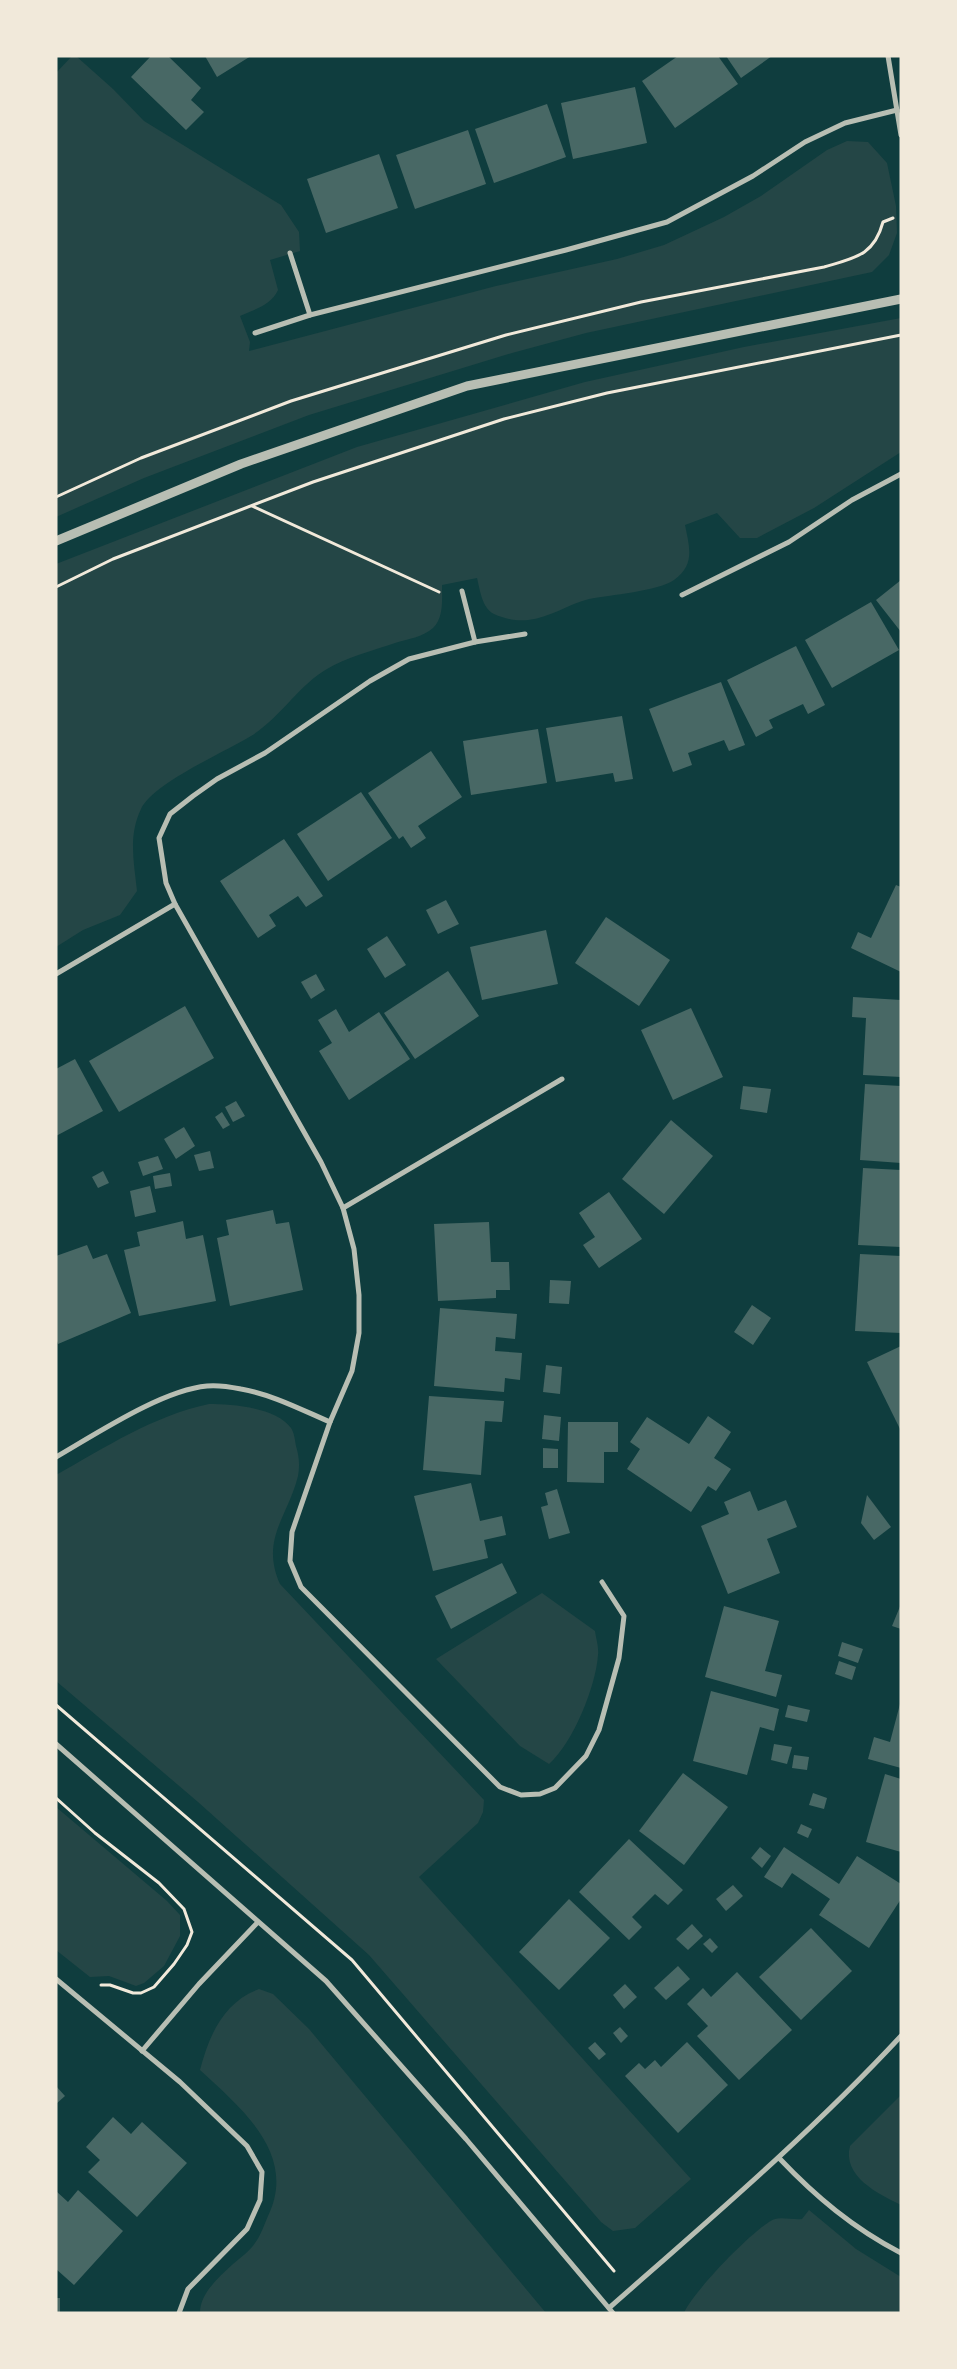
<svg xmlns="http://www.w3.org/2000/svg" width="957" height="2369" font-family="'Fira Sans',sans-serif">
	<rect width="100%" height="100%" fill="#0f3d3e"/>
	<g fill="#244646">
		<path d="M72,56h4l37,33 31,32 137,84 18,27 1,19 -30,9 8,30c-7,15 -22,19 -38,26l10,26 -1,9 247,-65 121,-27 47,-14 60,-28 37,-21 66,-46 20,-9 21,1 19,21 9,43 1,27 -8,22 -17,17 -286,61 -74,20 -203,62 -165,63 -88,39v-444z"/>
		<path d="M901,318v134l-87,56 -57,30h-17l-23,-25 -32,12c4,21 11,39 -11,55 -15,11 -65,15 -85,19 -20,5 -40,19 -61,21 -12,1 -23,-1 -34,-6 -12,-6 -14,-24 -17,-36l-35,7c0,13 2,33 -9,43 -10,9 -25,11 -38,15 -21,7 -50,15 -68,26 -27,15 -47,49 -76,67 -26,16 -98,47 -110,73 -13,27 -7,53 -4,82l-17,24 -37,15 -27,17v-383l301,-117 228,-65 159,-35z"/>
		<path d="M209,1404c22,0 67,3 82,24 3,4 4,12 5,18 3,10 4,19 2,30 -10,41 -38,63 -18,108l204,216 -1,12 -5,11 -59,54 272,302 -56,49 -22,3 -12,-9 -232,-267 -171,-153 -142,-121v-206c50,-28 97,-59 153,-71z"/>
		<path d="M542,1593l53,38c1,8 4,16 3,24 -2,31 -25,88 -49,109l-29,-18 -84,-87z"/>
		<polygon points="56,1807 167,1901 180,1915 180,1936 164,1966 144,1983 136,1986 109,1976 90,1977 56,1950"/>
		<path d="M259,1989l14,5 36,35 237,284h-346c0,-20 19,-36 33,-49 7,-6 17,-13 22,-21 6,-8 9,-18 13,-27 30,-62 -27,-108 -68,-146 9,-34 23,-68 59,-81z"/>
		<path d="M901,2095v110c-23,-11 -59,-29 -51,-59z"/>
		<path d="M809,2210l47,39 45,28v36h-217c7,-19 73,-88 91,-94 7,-2 19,1 27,0z"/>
	</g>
	<g fill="#486865">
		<polygon points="151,56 168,56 201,88 191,100 204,112 186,130 131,77"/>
		<polygon points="205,56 251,56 217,77"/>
		<polygon points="678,56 718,56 738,84 675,128 642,81"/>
		<polygon points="726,56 772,56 741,78"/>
		<polygon points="635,87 647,143 573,159 561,103"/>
		<polygon points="547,104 566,157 494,183 475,129"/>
		<polygon points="468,130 486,184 415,209 396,155"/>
		<polygon points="379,154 398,208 326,233 307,179"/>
		<polygon points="901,580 901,632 876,600"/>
		<polygon points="871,602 899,650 832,688 805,640"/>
		<polygon points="796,646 825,705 808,714 803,704 769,720 773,728 756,737 727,680"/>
		<polygon points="721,682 745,745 729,751 724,740 688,753 692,765 673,772 649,709"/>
		<polygon points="622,716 633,779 615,782 613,773 556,782 546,728"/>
		<polygon points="538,729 547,783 471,795 463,741"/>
		<polygon points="431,751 462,797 418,826 426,838 411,848 403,836 399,839 368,793"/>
		<polygon points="361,792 392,838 328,881 297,834"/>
		<polygon points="284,839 323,896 306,907 298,896 269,915 276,926 258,938 220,881"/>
		<polygon points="896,885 901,887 901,972 851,948 858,932 871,938"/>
		<polygon points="446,900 459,924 438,934 426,910"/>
		<polygon points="606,917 670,960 639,1006 575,963"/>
		<polygon points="546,930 558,984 482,1000 470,947"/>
		<polygon points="387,936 406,965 385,978 367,949"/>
		<polygon points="448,971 479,1016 415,1059 384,1013"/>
		<polygon points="316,974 325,990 311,999 301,982"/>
		<polygon points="853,997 901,1000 901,1077 863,1075 866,1018 852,1017"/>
		<polygon points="185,1006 214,1058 119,1112 89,1061"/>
		<polygon points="691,1008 723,1077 673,1100 641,1030"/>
		<polygon points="336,1009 349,1032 379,1012 410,1059 349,1100 319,1051 332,1043 318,1020"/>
		<polygon points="75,1059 103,1111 56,1136 56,1069"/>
		<polygon points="865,1084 901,1086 901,1163 860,1160"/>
		<polygon points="743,1086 771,1089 767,1113 740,1109"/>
		<polygon points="236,1101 245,1116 233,1122 225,1107"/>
		<polygon points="222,1112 230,1125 223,1129 215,1117"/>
		<polygon points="671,1120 713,1156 664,1214 622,1179"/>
		<polygon points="184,1127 195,1146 176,1159 164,1139"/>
		<polygon points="210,1151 214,1168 199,1171 194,1155"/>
		<polygon points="158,1156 163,1169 143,1176 138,1162"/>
		<polygon points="863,1168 901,1170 901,1247 858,1245"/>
		<polygon points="103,1171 109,1183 98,1188 92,1177"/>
		<polygon points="170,1173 172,1186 155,1189 153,1176"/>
		<polygon points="150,1186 156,1212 135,1217 130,1191"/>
		<polygon points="609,1192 642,1239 599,1268 583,1245 595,1237 579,1213"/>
		<polygon points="273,1210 276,1224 289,1222 303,1290 230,1306 217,1238 229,1235 226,1220"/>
		<polygon points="183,1221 186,1239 203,1235 216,1301 139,1316 124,1250 140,1246 137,1232"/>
		<polygon points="489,1222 491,1262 509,1262 510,1290 496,1290 496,1298 438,1301 434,1224"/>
		<polygon points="87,1245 93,1259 107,1254 131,1313 58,1344 56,1338 56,1256"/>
		<polygon points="860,1254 901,1256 901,1333 855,1331"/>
		<polygon points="550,1280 571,1281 569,1304 549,1303"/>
		<polygon points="752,1305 771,1318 753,1345 734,1332"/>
		<polygon points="440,1308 517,1314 515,1339 496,1337 495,1351 522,1353 520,1380 505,1378 504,1392 434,1386"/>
		<polygon points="901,1346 901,1431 867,1362"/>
		<polygon points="546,1365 562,1367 560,1394 543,1392"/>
		<polygon points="429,1396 504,1401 502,1422 485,1421 481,1475 423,1470"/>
		<polygon points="544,1415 561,1417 559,1441 542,1439"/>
		<polygon points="708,1416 731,1432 714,1458 731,1469 716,1491 708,1486 691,1512 627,1469 640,1449 630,1442 647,1417 689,1444"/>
		<polygon points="568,1422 618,1422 618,1452 604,1452 604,1483 567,1482"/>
		<polygon points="543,1448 558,1449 558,1468 543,1468"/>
		<polygon points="471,1483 480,1521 502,1516 506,1535 484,1540 488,1558 433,1571 414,1496"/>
		<polygon points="557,1489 570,1533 549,1539 541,1507 548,1505 545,1493"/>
		<polygon points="750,1491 758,1511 786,1500 797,1527 767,1539 780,1573 728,1594 701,1526 729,1514 724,1502"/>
		<polygon points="867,1495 891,1527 874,1540 861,1523"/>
		<polygon points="502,1563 517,1593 451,1629 435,1596"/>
		<polygon points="901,1604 901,1629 892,1626"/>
		<polygon points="724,1606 779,1621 765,1671 782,1675 776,1697 705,1677"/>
		<polygon points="842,1642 863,1649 858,1663 838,1656"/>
		<polygon points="839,1661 856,1667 852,1680 835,1674"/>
		<polygon points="711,1691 779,1709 774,1731 760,1727 747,1775 693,1761"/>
		<polygon points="900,1704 901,1704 901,1768 868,1759 874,1737 890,1742"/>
		<polygon points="788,1705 810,1710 807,1722 785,1717"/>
		<polygon points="774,1744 792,1747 787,1764 771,1760"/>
		<polygon points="794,1755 809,1757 807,1770 792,1768"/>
		<polygon points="683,1773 728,1807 684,1865 639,1831"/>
		<polygon points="885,1774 901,1779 901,1852 866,1842"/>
		<polygon points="813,1793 827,1798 824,1809 809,1805"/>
		<polygon points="801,1824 812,1829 808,1838 797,1833"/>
		<polygon points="629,1839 683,1890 668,1905 655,1894 632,1917 642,1927 629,1940 579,1892"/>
		<polygon points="760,1847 771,1856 762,1868 751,1858"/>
		<polygon points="784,1847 839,1884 857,1856 901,1884 901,1899 869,1948 819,1915 830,1899 792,1873 782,1888 764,1877"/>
		<polygon points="733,1885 743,1896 726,1911 716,1899"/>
		<polygon points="569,1899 610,1938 559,1990 519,1952"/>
		<polygon points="692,1924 703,1936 688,1950 676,1939"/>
		<polygon points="811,1928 852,1971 801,2020 759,1977"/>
		<polygon points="710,1938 718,1947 712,1953 703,1944"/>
		<polygon points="678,1966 690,1979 666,2000 654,1988"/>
		<polygon points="737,1972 792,2030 739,2080 697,2036 708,2026 687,2004 703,1988 711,1997"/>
		<polygon points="625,1984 637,1997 624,2009 613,1995"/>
		<polygon points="620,2027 628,2036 621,2043 613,2033"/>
		<polygon points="595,2042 606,2054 599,2060 588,2048"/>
		<polygon points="687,2042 728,2085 678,2133 625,2076 639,2063 645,2069 655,2060 661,2067"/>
		<polygon points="56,2086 65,2096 56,2104"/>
		<polygon points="113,2117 131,2134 142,2122 187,2163 137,2217 88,2172 100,2160 86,2147"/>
		<polygon points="78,2190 123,2231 74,2285 56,2269 56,2191 68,2202"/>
		<rect x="56" y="2298" width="4" height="15"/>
	</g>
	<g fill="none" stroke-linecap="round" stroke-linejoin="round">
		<g stroke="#f1e9da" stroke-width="3">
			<path d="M56,497l85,-39 150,-57 215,-66 135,-33 183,-35c30,-9 50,-11 59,-45l10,-4"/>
			<polyline points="252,506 439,592"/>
			<polyline points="56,587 113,559 313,482 504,419 607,393 901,335"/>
			<polyline points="56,1705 352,1960 614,2271"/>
			<polyline points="56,1798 95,1833 159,1883 184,1909 192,1932 187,1945 174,1964 154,1987 141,1993 133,1993 110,1985 101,1985"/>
		</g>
		<g stroke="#b8beb3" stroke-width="5">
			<polyline points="888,56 901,135"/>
			<polyline points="290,253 310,315"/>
			<polyline points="255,333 310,315 566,250 667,222 753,176 805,142 845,123 897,110"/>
			<polyline points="462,591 475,642"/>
			<polyline points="682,595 789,542 852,500 901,474"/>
			<polyline points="525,634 475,642 409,659 370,681 265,753 217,779 193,796 170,814 159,838 166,883 175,904 321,1162 343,1208 354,1249 359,1295 359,1333 352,1371 330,1422 292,1532 290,1561 301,1587 500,1787 521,1795 540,1794 555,1788 586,1756 599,1730 619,1658 624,1616 602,1582"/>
			<polyline points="56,974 175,904"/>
			<polyline points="343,1208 562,1079"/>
			<path d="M56,1457c40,-23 106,-67 151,-71 10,-1 24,1 34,3 30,5 61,21 89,33"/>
			<polyline points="56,1744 326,1981 466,2139 613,2313"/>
			<polyline points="56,1979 180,2082 247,2146 262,2172 260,2200 247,2229 188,2289 179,2313"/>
			<polyline points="142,2051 199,1984 258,1922"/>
			<path d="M779,2158c37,39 74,70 122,95"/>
			<path d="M609,2308c100,-88 201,-174 292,-272"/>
		</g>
		<polyline stroke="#b8beb3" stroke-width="9" points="56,541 241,464 467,386 901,299"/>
	</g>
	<rect width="957" height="2369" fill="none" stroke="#f1e9da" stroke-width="115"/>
</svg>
